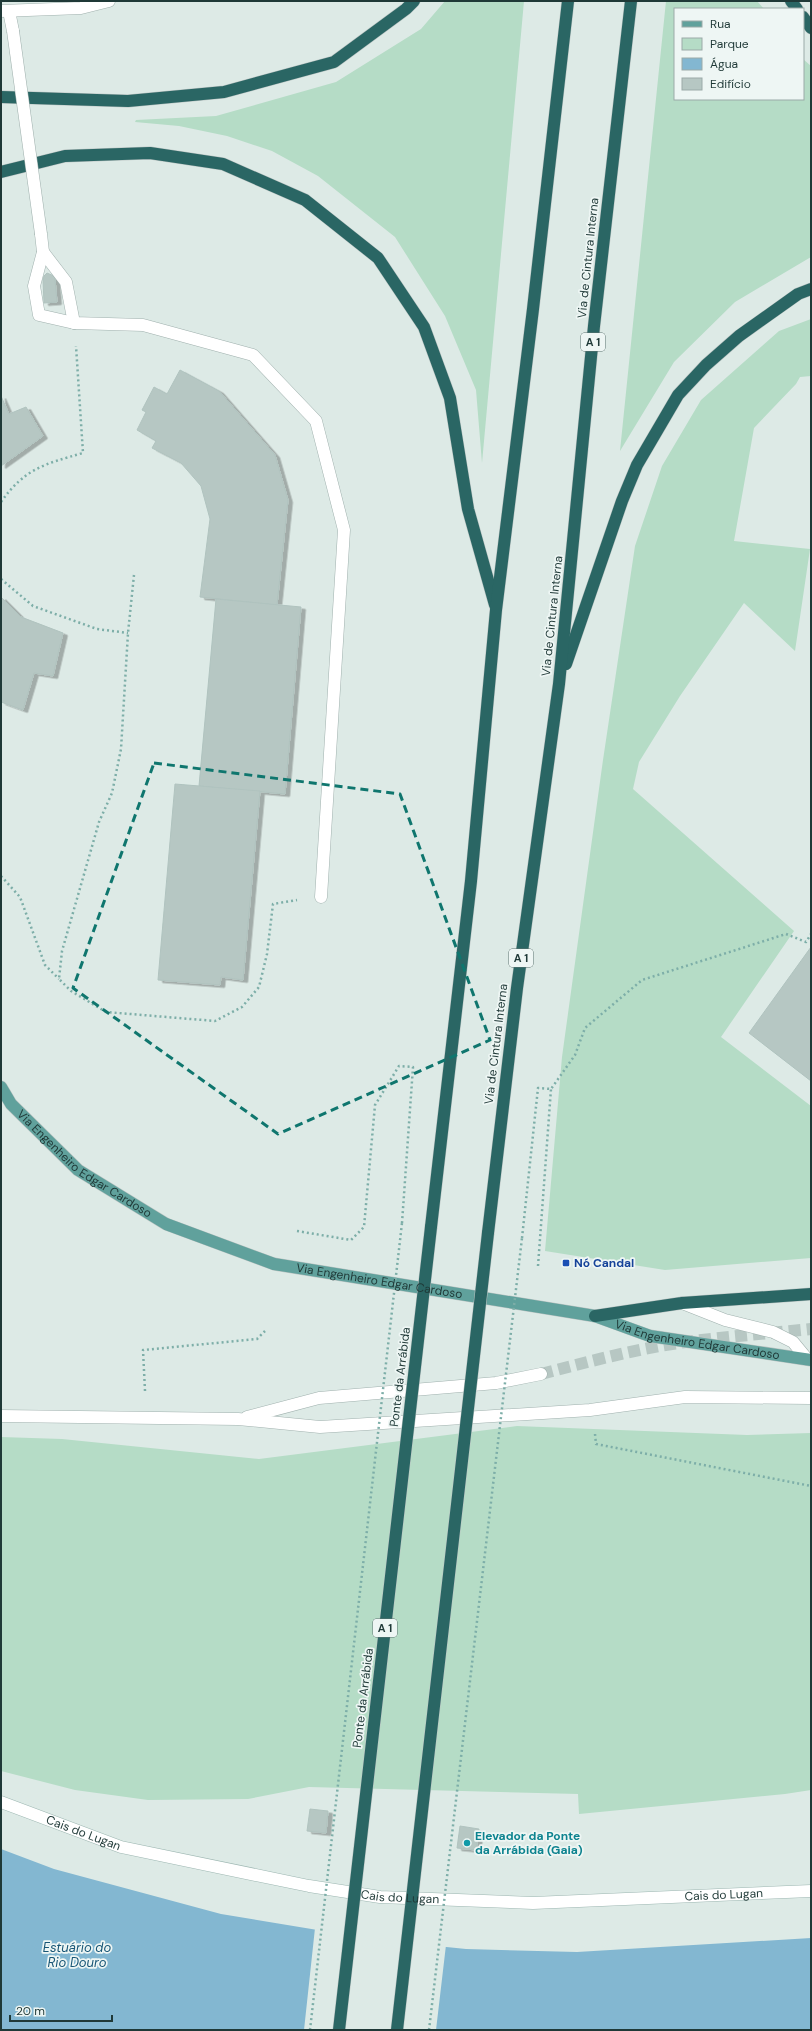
<svg xmlns="http://www.w3.org/2000/svg" width="812" height="2031" font-family="'DM Sans',sans-serif">
	<style>
		.green { fill: #b5dcc6 }
		.water { fill: #83b7d1 }
		.pier { fill: #ddeae6 }
		.building { fill: #b6c7c3; stroke: #b0c3bf; filter: url(#shadow) }
		.lines { fill: none; stroke-linecap: round; stroke-linejoin: round }
		.tertiary-tunnel { stroke: #b7c7c3; stroke-width: 12; stroke-dasharray: 12 6; stroke-linecap: butt }
		.service-casing { stroke: #a0b1ae; stroke-width: 13 }
		.tertiary-casing { stroke: #a0b1ae; stroke-width: 13 }
		.secondary-casing { stroke: #9cb6b1; stroke-width: 13 }
		.primary-casing { stroke: #bcc4c3; stroke-width: 13 }
		.motorway-casing { stroke: #bcc4c3; stroke-width: 13 }
		.path { stroke: #7daea8; stroke-width: 2.5; stroke-dasharray: 2 3; stroke-linecap: butt }
		.service { stroke: #fff; stroke-width: 12 }
		.tertiary { stroke: #fff; stroke-width: 12 }
		.secondary { stroke: #fff; stroke-width: 12 }
		.primary { stroke: #60a19c; stroke-width: 12 }
		.motorway { stroke: #2a6664; stroke-width: 12 }
		.service-bridge-casing { stroke: #a0b1ae; stroke-width: 13; stroke-linecap: butt }
		.motorway-bridge-casing { stroke: #bcc4c3; stroke-width: 13; stroke-linecap: butt }
		.path-bridge { stroke: #7daea8; stroke-width: 2.5; stroke-dasharray: 2 3; stroke-linecap: butt }
		.service-bridge { stroke: #fff; stroke-width: 12 }
		.motorway-bridge { stroke: #2a6664; stroke-width: 12 }
		.marked { fill: none; stroke: #0f766e; stroke-width: 3; stroke-dasharray: 8 5; stroke-linejoin: round }
		.transit-dot { fill: #1a4fb4; stroke: #eef6f4; stroke-width: 1.5 }
		.culture-dot { fill: #0f9aa8; stroke: #eef6f4; stroke-width: 1.5 }
		.labels { text-anchor: middle; dominant-baseline: central; stroke-width: 3.5; stroke-linejoin: round; paint-order: stroke }
		.shield { fill: #eef6f4; stroke: #5d7270; stroke-width: 1 }
		.shield-label { font-size: 11px; font-weight: bold; fill: #1f3937 }
		.street-label { font-size: 12px; fill: #1f3937; stroke: #eef6f4 }
		.transit-label { font-size: 12px; font-weight: bold; fill: #164399; stroke: #eef6f4; text-anchor: start }
		.culture-label { font-size: 12px; font-weight: bold; fill: #0d838f; stroke: #eef6f4; text-anchor: start }
		.water-label { font-size: 13px; font-style: italic; fill: #185676; stroke: #eef6f4 }
	</style>
	<defs>
		<filter id="shadow"><feDropShadow dx="4.5" dy="2.5" stdDeviation="0" flood-color="#0004"/></filter>
	</defs>
	<rect width="100%" height="100%" fill="#ddeae6"/>
	<g class="green">
		<path d="M445,1H524L482,463L476,390L445,316L395,237L318,176L272,151L227,136L179,126L135,122L136,120L216,116L336,82L421,29Z"/>
		<path d="M666,1H757L764,9H675V99H803V59L811,66V257L735,302L674,362L620,451Z"/>
		<path d="M811,319V376L800,377L796,384L754,428L734,541L810,549L795,651L744,603L680,696L639,762L633,789L794,931L721,1037L811,1106V1258L665,1270L545,1251L562,1057L603,760L635,546L662,466L701,400L779,331Z"/>
		<path d="M517,1426L747,1435L811,1433V1790L785,1794L579,1814L578,1794L309,1787L248,1799L148,1800L75,1790L1,1771V1437L62,1439L259,1459Z"/>
	</g>
	<path class="water" d="M1,1849L54,1869L221,1914L378,1940L466,1949L577,1952L811,1938V2030H1Z"/>
	<path class="pier" d="M315,1928L378,1938L446,1945L436,2030H304Z"/>
	<g class="building">
		<path d="M47,273L54,276L55,279L57,302L44,303L43,280L44,276Z"/>
		<path d="M180,370L219,391L275,455L288,500L277,605L200,597L210,519L201,486L181,463L152,448L156,441L137,430L146,412L142,410L154,387L167,394Z"/>
		<path d="M1,396L9,414L26,407L43,436L1,466Z"/>
		<path d="M1,597L21,617L63,633L53,676L34,673L23,710L1,702Z"/>
		<path d="M216,599L301,607L285,794L199,786Z"/>
		<path d="M175,784L260,791L243,980L221,977L220,985L158,980Z"/>
		<path d="M811,947V1081L749,1033Z"/>
		<path d="M310,1809L328,1811L326,1833L307,1831Z"/>
		<path d="M460,1826L479,1829L476,1850L457,1848Z"/>
	</g>
	<g class="lines">
		<path class="tertiary-tunnel" d="M541,1374C584,1363 627,1351 672,1344C718,1337 764,1334 811,1329"/>
		<g class="service-casing">
			<g id="service">
				<path d="M9,11L13,31"/>
				<path d="M41,234L43,252L34,286L39,315L74,323L143,325L253,355L316,421L344,530L321,897"/>
				<path d="M43,252L66,282L74,323"/>
				<path d="M682,1303L725,1320L773,1332L793,1342L807,1359"/>
			</g>
		</g>
		<g class="tertiary-casing">
			<g id="tertiary">
				<path d="M1,11L81,8L109,1"/>
				<path d="M1,1416L238,1419L320,1427L590,1410L685,1397L811,1398"/>
				<path d="M247,1417L319,1398L496,1383L541,1374"/>
			</g>
		</g>
		<g class="secondary-casing">
			<g id="secondary">
				<path id="s1" d="M1,1802L121,1847L309,1886L380,1897L533,1903L811,1891"/>
			</g>
		</g>
		<g class="primary-casing">
			<g id="primary">
				<path id="s2" d="M1,1087L11,1104L78,1170L166,1224L274,1264L595,1316L650,1336L811,1360"/>
			</g>
		</g>
		<g class="motorway-casing">
			<g id="motorway">
				<path d="M791,1L797,9"/>
				<path d="M803,17L811,28"/>
				<path d="M1,97L128,101L224,92L334,62L406,9L414,1"/>
				<path d="M1,172L65,156L150,153L223,164L305,200L378,258L424,327L450,398L468,509L495,605"/>
				<path d="M566,664L622,501L637,465L678,395L706,365L739,336L798,294L811,289"/>
				<path d="M431,1227L471,881L496,610L533,309L568,1"/>
				<path d="M488,1233L517,988L559,684L594,326L631,1"/>
				<path d="M595,1316L682,1303L811,1294"/>
			</g>
		</g>
		<g class="path">
			<path d="M1,502C25,468 45,464 83,453L76,346"/>
			<path d="M134,575L128,633L121,749L112,793L99,822L62,951L59,979L71,991L106,1012L215,1021L242,1007L259,987L267,954L273,904L297,900"/>
			<path d="M1,579L33,606L97,629L128,633"/>
			<path d="M1,876L20,897L45,965L59,979"/>
			<path d="M297,1231L351,1240L364,1227L375,1105L399,1066L413,1067L402,1223"/>
			<path d="M522,1238L538,1088L551,1089L575,1055L585,1028L642,980L786,934L806,942L811,934"/>
			<path d="M538,1266L551,1089"/>
			<path d="M145,1391L143,1350L257,1339L265,1331"/>
			<path d="M595,1434L596,1444L811,1486"/>
		</g>
		<use href="#service" class="service"/>
		<use href="#tertiary" class="tertiary"/>
		<use href="#secondary" class="secondary"/>
		<use href="#primary" class="primary"/>
		<use href="#motorway" class="motorway"/>
		<g class="service-bridge-casing">
			<path id="service-bridge" d="M13,31L41,234"/>
		</g>
		<g class="motorway-bridge-casing">
			<g id="motorway-bridge">
				<path d="M339,2030L431,1227"/>
				<path d="M397,2030L488,1233"/>
			</g>
		</g>
		<g class="path-bridge">
			<path d="M310,2030L402,1223"/>
			<path d="M429,2030L522,1238"/>
		</g>
		<use href="#service-bridge" class="service-bridge"/>
		<use href="#motorway-bridge" class="motorway-bridge"/>
	</g>
	<path class="marked" d="M154,763L400,794L490,1040L278,1134L73,988Z"/>
	<rect class="transit-dot" x="562" y="1259" width="8" height="8" rx="2"/>
	<circle class="culture-dot" cx="467" cy="1843" r="4"/>
	<g class="labels">
		<g class="shield">
			<rect x="581" y="333" width="24" height="18" rx="3"/>
			<rect x="509" y="949" width="24" height="18" rx="3"/>
			<rect x="373" y="1619" width="24" height="18" rx="3"/>
		</g>
		<g class="shield-label">
			<text x="593" y="342">A 1</text>
			<text x="521" y="958">A 1</text>
			<text x="385" y="1628">A 1</text>
		</g>
		<g class="street-label">
			<text transform="translate(588 258) rotate(-84)">Via de Cintura Interna</text>
			<text transform="translate(552 616) rotate(-84)">Via de Cintura Interna</text>
			<text transform="translate(496 1044) rotate(-83)">Via de Cintura Interna</text>
			<text stroke="none"><textPath href="#s2" startOffset="115">Via Engenheiro Edgar Cardoso</textPath></text>
			<text stroke="none"><textPath href="#s2" startOffset="439">Via Engenheiro Edgar Cardoso</textPath></text>
			<text stroke="none"><textPath href="#s2" startOffset="763">Via Engenheiro Edgar Cardoso</textPath></text>
			<text transform="translate(400 1377) rotate(-83)">Ponte da Arrábida</text>
			<text transform="translate(363 1698) rotate(-83)">Ponte da Arrábida</text>
			<text stroke="none"><textPath href="#s1" startOffset="88">Cais do Lugan</textPath></text>
			<text stroke="none"><textPath href="#s1" startOffset="736">Cais do Lugan</textPath></text>
			<text stroke="none"><textPath href="#s1" startOffset="412">Cais do Lugan</textPath></text>
		</g>
		<g class="transit-label">
			<text x="574" y="1263">Nó Candal</text>
		</g>
		<g class="culture-label">
			<text x="475" y="1836">Elevador da Ponte<tspan x="475" dy="14">da Arrábida (Gaia)</tspan></text>
		</g>
		<g class="water-label">
			<text x="77" y="1947">Estuário do<tspan x="77" dy="15">Rio Douro</tspan></text>
		</g>
	</g>
	<rect width="812" height="2031" fill="none" stroke="#1f3937" stroke-width="4"/>
	<rect x="674" y="8" width="130" height="92" fill="#eef6f4" stroke="#9baaa8"/>
	<rect x="682" y="21" width="20" height="6" fill="#60a19c" stroke="#9baaa8"/>
	<text x="710" y="28" font-size="12" fill="#1f3937">Rua</text>
	<rect x="682" y="38" width="20" height="12" fill="#b5dcc6" stroke="#9baaa8"/>
	<text x="710" y="48" font-size="12" fill="#1f3937">Parque</text>
	<rect x="682" y="58" width="20" height="12" fill="#83b7d1" stroke="#9baaa8"/>
	<text x="710" y="68" font-size="12" fill="#1f3937">Água</text>
	<rect x="682" y="78" width="20" height="12" fill="#b6c7c3" stroke="#9baaa8"/>
	<text x="710" y="88" font-size="12" fill="#1f3937">Edifício</text>
	<path d="M10 2015v6h102v-6" fill="none" stroke="#1f3937" stroke-width="2"/>
	<text x="16" y="2015" font-size="12" fill="#1f3937" stroke="#eef6f4" stroke-width="3" paint-order="stroke">20 m</text>
</svg>
